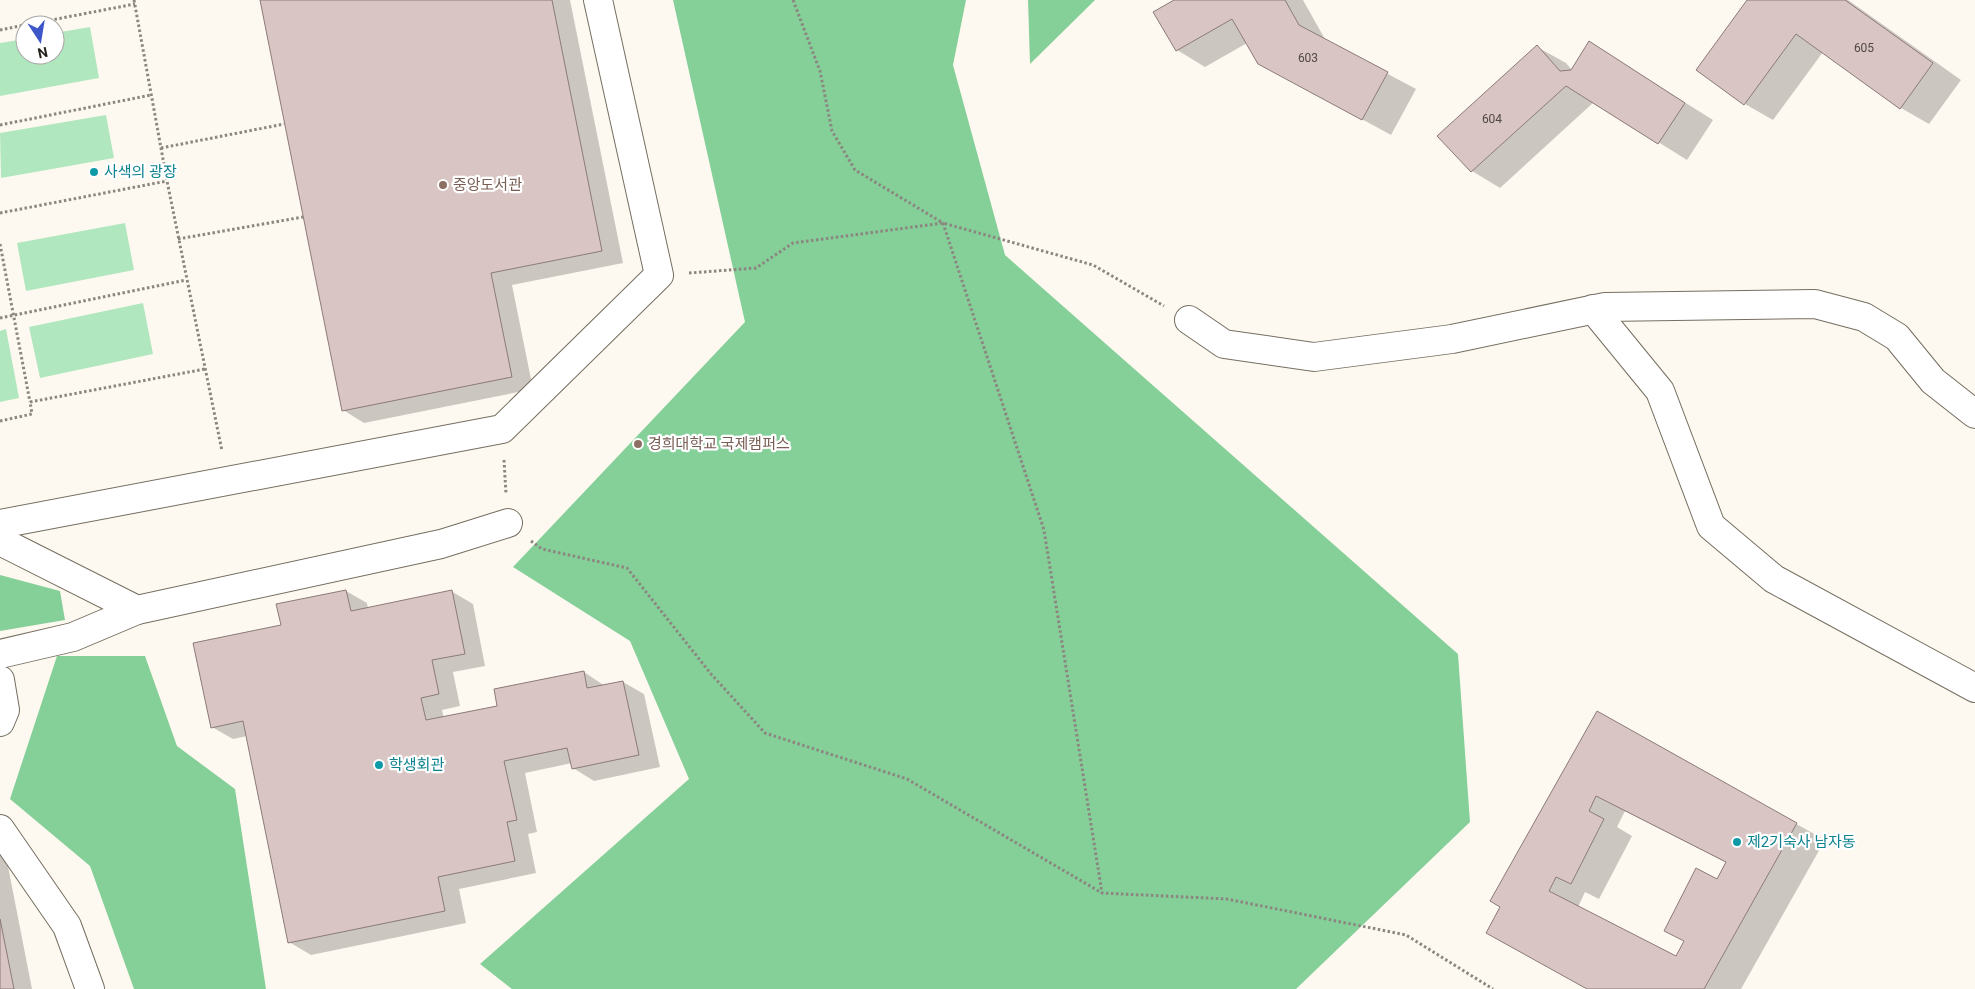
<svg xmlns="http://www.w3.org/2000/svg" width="1975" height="989" font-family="Roboto,'Noto Sans KR',sans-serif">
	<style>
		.green { fill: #b1e7be }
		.forest { fill: #85cf99 }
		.shadow { fill: #0003; fill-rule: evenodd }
		.building { fill: #d8c5c4; stroke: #8b7a79; fill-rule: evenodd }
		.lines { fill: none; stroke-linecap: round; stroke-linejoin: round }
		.minor-casing { stroke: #756e61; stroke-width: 30 }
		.path { stroke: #8b8780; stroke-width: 3; stroke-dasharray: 2.5 2.5; stroke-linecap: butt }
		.minor { stroke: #fff; stroke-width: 28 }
		.culture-dot { fill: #0f9aa8; stroke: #fff; stroke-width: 2 }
		.education-dot { fill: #8d6e63; stroke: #fff; stroke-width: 2 }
		.labels { text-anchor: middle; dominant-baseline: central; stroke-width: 4.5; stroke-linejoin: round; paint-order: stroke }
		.number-label { font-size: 12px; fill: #504844 }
		.culture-label { font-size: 15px; fill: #0d838f; stroke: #fff; text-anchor: start }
		.education-label { font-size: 15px; fill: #785e54; stroke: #fff; text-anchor: start }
	</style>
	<rect width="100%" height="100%" fill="#fef9f0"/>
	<g class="green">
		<path d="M90,27L99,78L0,96V43L25,39V55H55V33Z"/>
		<path d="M106,115L114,158L1,178L0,133Z"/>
		<path d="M125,223L134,270L26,291L17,243Z"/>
		<path d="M143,303L153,354L40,378L29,327Z"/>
		<path d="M6,329L19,398L0,402V331Z"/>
	</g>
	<g class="forest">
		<path d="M673,0H966L953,65L1005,255L1458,654L1470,822L1296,989H512L480,964L689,779L630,641L513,567L745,322Z"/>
		<path d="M1028,0H1095L1030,64Z"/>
		<path d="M0,575L60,591L65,620L0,631Z"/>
		<path d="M57,656H145L177,746L235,789L266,989H134L90,866L10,799Z"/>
	</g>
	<g class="shadow">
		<path d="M261,0H570L623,263L512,285L533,389L364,423L343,410Z"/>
		<path d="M1176,0H1303L1326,41L1416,89L1391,135L1259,63L1247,43L1205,67L1177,50Z"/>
		<path d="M1748,0H1848L1961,80L1929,124L1901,108L1823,52L1773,120L1745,104Z"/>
		<path d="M1590,43L1713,120L1687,160L1594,102L1500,188L1472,171L1537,47L1566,63L1572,70Z"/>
		<path d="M346,591L367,603L368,609L451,591L473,604L485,666L453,672L460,706L442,710L444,718L499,707L584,672L605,686L623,682L644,694L660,767L594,781L573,768L572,763L525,773L537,832L528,834L536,873L459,889L466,923L311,955L289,942L247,736L233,739L212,727L282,626Z"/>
		<path d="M1597,713L1825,840L1741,989H1588L1502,907ZM1625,811L1727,863L1676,957L1578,907L1585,892L1599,899L1632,836L1617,827Z"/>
		<path d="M0,844L4,846L32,989H0Z"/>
	</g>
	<g class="building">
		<path d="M260,0H552L602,251L491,273L512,377L342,411Z"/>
		<path d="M1174,0H1285L1299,25L1388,72L1362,120L1258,64L1232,19L1176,51L1153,12Z"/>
		<path d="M1747,0H1845L1933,63L1900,109L1796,34L1744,105L1696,70Z"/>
		<path d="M1589,41L1685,103L1658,144L1566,86L1471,172L1437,136L1537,45L1560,71L1571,70Z"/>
		<path d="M346,590L351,611L452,590L465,654L432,660L439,694L421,698L426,720L497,706L494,689L584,671L587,688L623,681L639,755L572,769L567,748L504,761L517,820L507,822L515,861L438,877L445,911L288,943L243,721L211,728L193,643L281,625L276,604Z"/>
		<path d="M1597,711L1797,823L1704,989H1587L1486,933L1500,907L1490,901ZM1596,796L1726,862L1717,879L1696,868L1664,931L1684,941L1676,956L1549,891L1556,877L1571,884L1604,819L1589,811Z"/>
		<path d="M0,919L14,989H0Z"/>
	</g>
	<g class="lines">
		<g class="minor-casing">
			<g id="minor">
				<path d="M1593,309L1660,391L1711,526L1774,579L1975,688"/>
				<path d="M1189,320L1224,344L1314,357L1452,339L1605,307L1815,304L1864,317L1897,337L1933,381L1975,414"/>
				<path d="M0,524L502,429L659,275L598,0"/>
				<path d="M0,541L137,610"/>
				<path d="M0,654L73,637L137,610L441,544L508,523"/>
				<path d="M0,680L5,710L0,722"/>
				<path d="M0,829L67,926L90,989"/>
			</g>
		</g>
		<g class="path">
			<path d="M134,0L167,181L222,451"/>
			<path d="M793,0L820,71L832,131L855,170L943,223L1044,530L1102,893"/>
			<path d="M25,25L135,4"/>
			<path d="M0,30L25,25"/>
			<path d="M0,125L151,95"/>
			<path d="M161,148L284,124"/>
			<path d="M0,213L167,181"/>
			<path d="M178,239L303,217"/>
			<path d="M0,244L30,402"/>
			<path d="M689,273L756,268L793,243L943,223L1093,265L1164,306"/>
			<path d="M0,318L186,280"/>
			<path d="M0,421L32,414L30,402L205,369"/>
			<path d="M504,460L506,494"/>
			<path d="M531,541L542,549L627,568L711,674L765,733L907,779L1102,893L1227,899L1406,935L1493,989"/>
		</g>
		<use href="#minor" class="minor"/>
	</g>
	<g class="culture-dot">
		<circle cx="94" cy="172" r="5"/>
		<circle cx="379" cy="765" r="5"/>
		<circle cx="1737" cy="842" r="5"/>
	</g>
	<g class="education-dot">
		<circle cx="443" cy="185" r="5"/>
		<circle cx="638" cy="444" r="5"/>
	</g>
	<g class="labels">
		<g class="number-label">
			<text x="1864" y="48">605</text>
			<text x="1308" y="58">603</text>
			<text x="1492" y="119">604</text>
		</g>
		<g class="culture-label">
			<text x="104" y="172">사색의 광장</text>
			<text x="389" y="765">학생회관</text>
			<text x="1747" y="842">제2기숙사 남자동</text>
		</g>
		<g class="education-label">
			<text x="453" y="185">중앙도서관</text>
			<text x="648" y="444">경희대학교 국제캠퍼스</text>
		</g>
	</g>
	<g transform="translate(40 40) rotate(168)"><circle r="24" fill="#ffffff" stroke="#a7a5a3"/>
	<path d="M0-4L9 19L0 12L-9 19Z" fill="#3d57ca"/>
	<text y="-8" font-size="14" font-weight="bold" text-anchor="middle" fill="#221f19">N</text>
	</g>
</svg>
